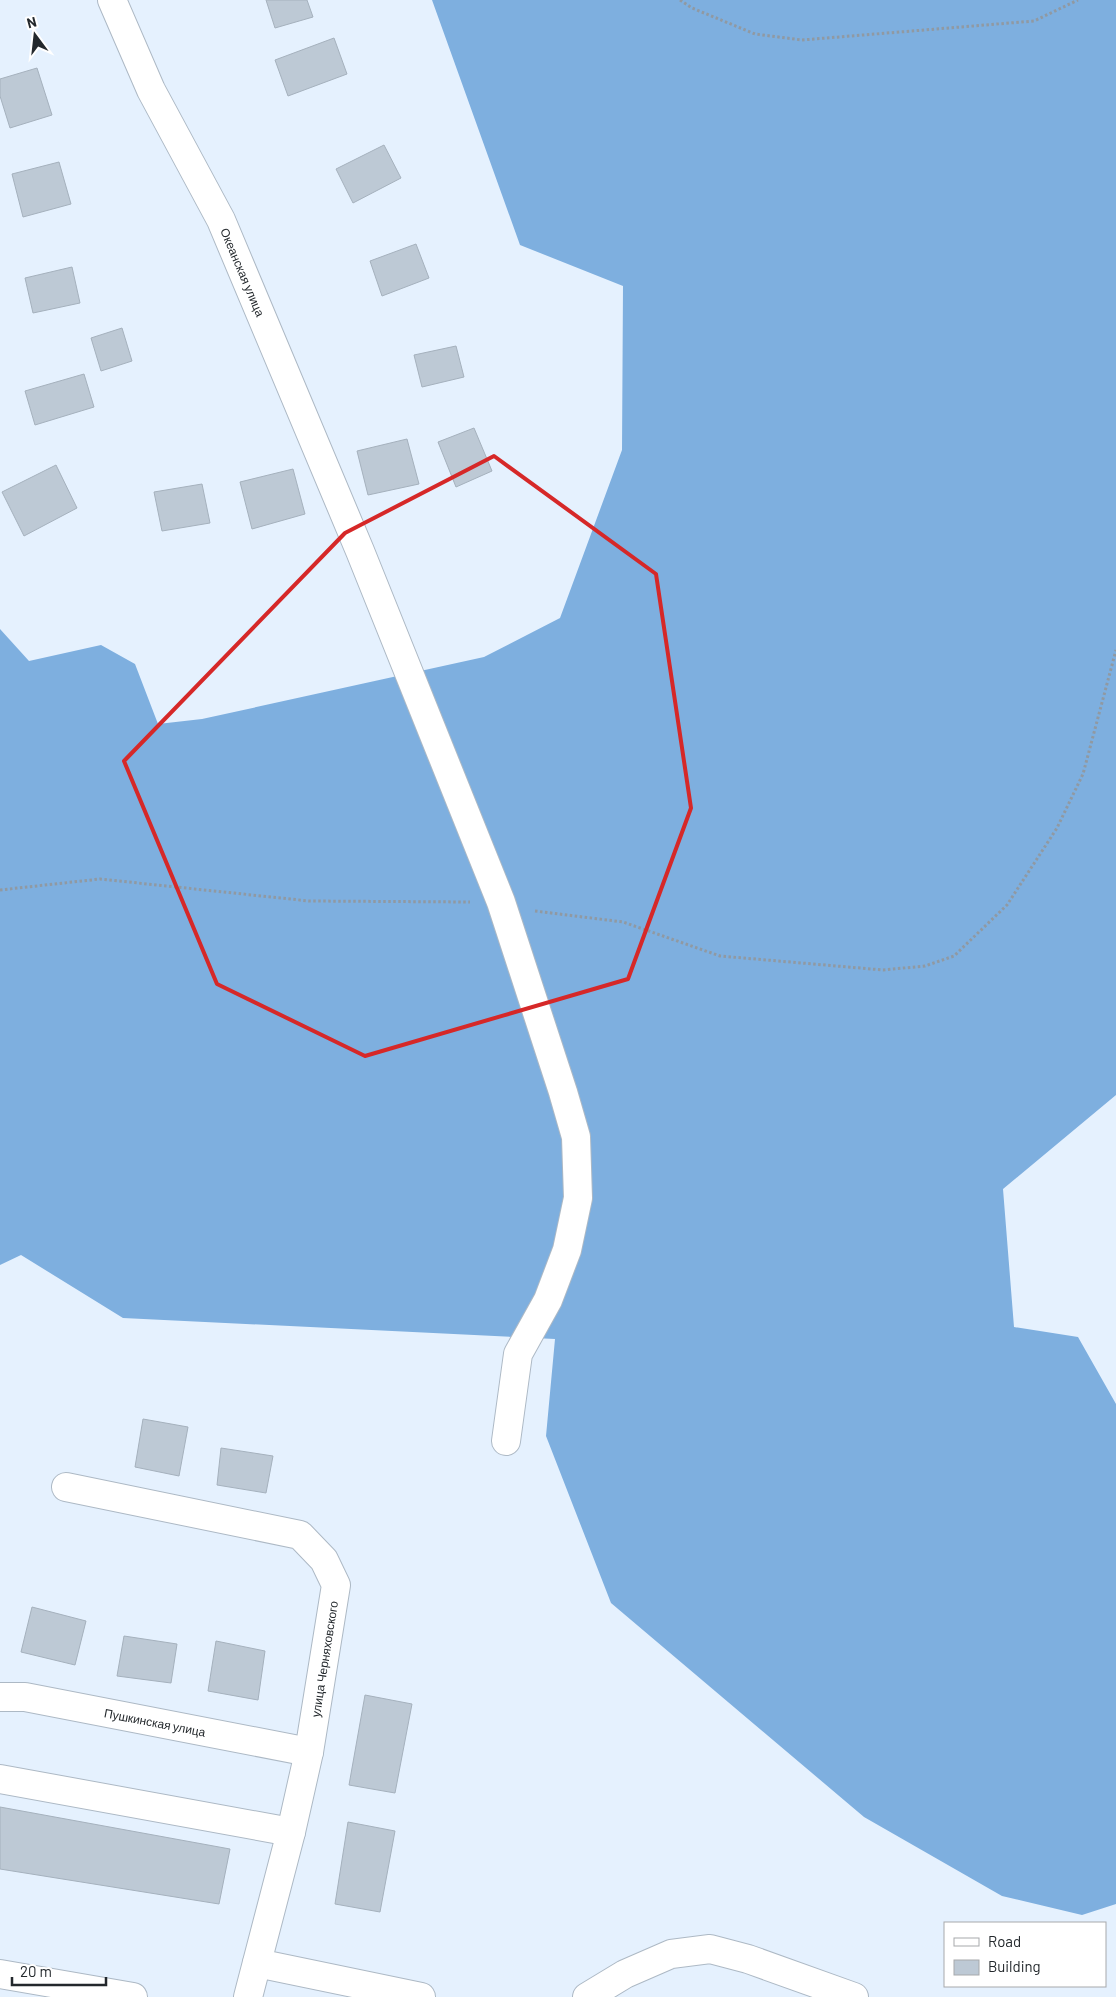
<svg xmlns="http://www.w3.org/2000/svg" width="1116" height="1997" font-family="Barlow,sans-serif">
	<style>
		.forest { fill: #7eafdf }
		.building { fill: #bdc9d5; stroke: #a5b1bd }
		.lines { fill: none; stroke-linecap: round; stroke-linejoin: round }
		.street-casing { stroke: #adb9c5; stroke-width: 30 }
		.path { stroke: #9099a2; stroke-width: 3; stroke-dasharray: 2.5 2.5; stroke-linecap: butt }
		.street { stroke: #fff; stroke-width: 28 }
		.marked { fill: none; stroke: #d62828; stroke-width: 4; stroke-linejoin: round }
		.labels { text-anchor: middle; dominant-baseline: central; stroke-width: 4; stroke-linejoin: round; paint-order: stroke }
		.street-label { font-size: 12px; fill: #23282c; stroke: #fff }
	</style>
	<rect width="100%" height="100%" fill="#e5f1fe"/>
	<path class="forest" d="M432,0H1116V1095L1003,1189L1014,1327L1078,1337L1116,1404V1904L1082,1915L1002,1896L864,1817L611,1603L546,1436L555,1339L123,1318L21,1255L0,1265V629L29,661L101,645L135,664L158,724L202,719L484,657L560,618L622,450L623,286L520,245Z"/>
	<g class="building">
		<path d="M266,0H307L313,17L275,28Z"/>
		<path d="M334,38L347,74L288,96L275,60Z"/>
		<path d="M37,68L52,115L10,128L0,96V79Z"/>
		<path d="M384,145L401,178L353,203L336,169Z"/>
		<path d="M59,162L71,204L23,217L12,174Z"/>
		<path d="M416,244L429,278L382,296L370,261Z"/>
		<path d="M72,267L80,303L33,313L25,278Z"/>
		<path d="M122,328L132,361L101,371L91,338Z"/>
		<path d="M456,346L464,377L422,387L414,355Z"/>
		<path d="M84,374L94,407L35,425L25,391Z"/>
		<path d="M474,428L492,471L456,487L438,442Z"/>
		<path d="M407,439L419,484L368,495L357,451Z"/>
		<path d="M56,465L77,508L24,536L2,492Z"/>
		<path d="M293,469L305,514L252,529L240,482Z"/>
		<path d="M202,484L210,523L162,531L154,492Z"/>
		<path d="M143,1419L188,1427L179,1476L135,1467Z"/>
		<path d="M221,1448L273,1456L266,1493L217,1485Z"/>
		<path d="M32,1607L86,1621L75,1665L21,1652Z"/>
		<path d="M124,1636L177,1644L171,1683L117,1676Z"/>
		<path d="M216,1641L265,1651L258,1700L208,1691Z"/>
		<path d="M365,1695L412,1704L395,1793L349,1785Z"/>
		<path d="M0,1807L230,1849L219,1904L0,1869Z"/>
		<path d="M348,1822L395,1831L380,1912L335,1904Z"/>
	</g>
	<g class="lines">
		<g class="street-casing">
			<g id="street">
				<path d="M112,0L151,90L221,220L360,551L501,902L563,1092L576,1137L578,1198L567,1250L548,1300L518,1354L506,1441"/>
				<path d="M66,1487L300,1535L324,1560L336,1585L309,1752L291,1832L248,1997"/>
				<path d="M0,1697H25L309,1752"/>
				<path d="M0,1779L291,1832"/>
				<path d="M257,1963L421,1997"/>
				<path d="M0,1974L133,1997"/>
				<path d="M587,1997L625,1974L671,1954L710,1949L748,1959L854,1997"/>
			</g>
		</g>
		<g class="path">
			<path d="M680,0L692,8L755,34L802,40L1034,21L1078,0"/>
			<path d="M0,890L100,879L309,901L470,902"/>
			<path d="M535,911L623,922L720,956L883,970L925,966L954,956L1007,905L1057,828L1083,774L1116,650"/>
		</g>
		<use href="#street" class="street"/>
	</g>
	<path class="marked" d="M494,456L656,574L691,808L628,979L365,1056L217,984L124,761L345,533Z"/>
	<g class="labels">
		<g class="street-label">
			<text transform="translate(243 272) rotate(67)">Океанская улица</text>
			<text transform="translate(324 1659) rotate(-81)">улица Черняховского</text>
			<text transform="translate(155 1722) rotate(11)">Пушкинская улица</text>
		</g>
	</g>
	<rect x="944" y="1922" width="162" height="65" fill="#ffffff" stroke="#a7a9ab"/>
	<rect x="954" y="1938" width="25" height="8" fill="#ffffff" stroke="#a7a9ab"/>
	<text x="988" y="1947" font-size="15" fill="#23282c">Road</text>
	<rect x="954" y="1960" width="25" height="15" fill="#bdc9d5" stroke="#a7a9ab"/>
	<text x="988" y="1972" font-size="15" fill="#23282c">Building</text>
	<g transform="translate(35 35) rotate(345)" stroke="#ffffff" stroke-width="4" paint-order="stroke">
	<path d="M0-4L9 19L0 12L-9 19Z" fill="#23282c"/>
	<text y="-8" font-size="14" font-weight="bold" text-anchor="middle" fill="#23282c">N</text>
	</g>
	<path d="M12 1977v8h94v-8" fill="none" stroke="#23282c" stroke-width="2.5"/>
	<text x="20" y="1977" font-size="15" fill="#23282c" stroke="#ffffff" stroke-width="4" paint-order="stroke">20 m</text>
</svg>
